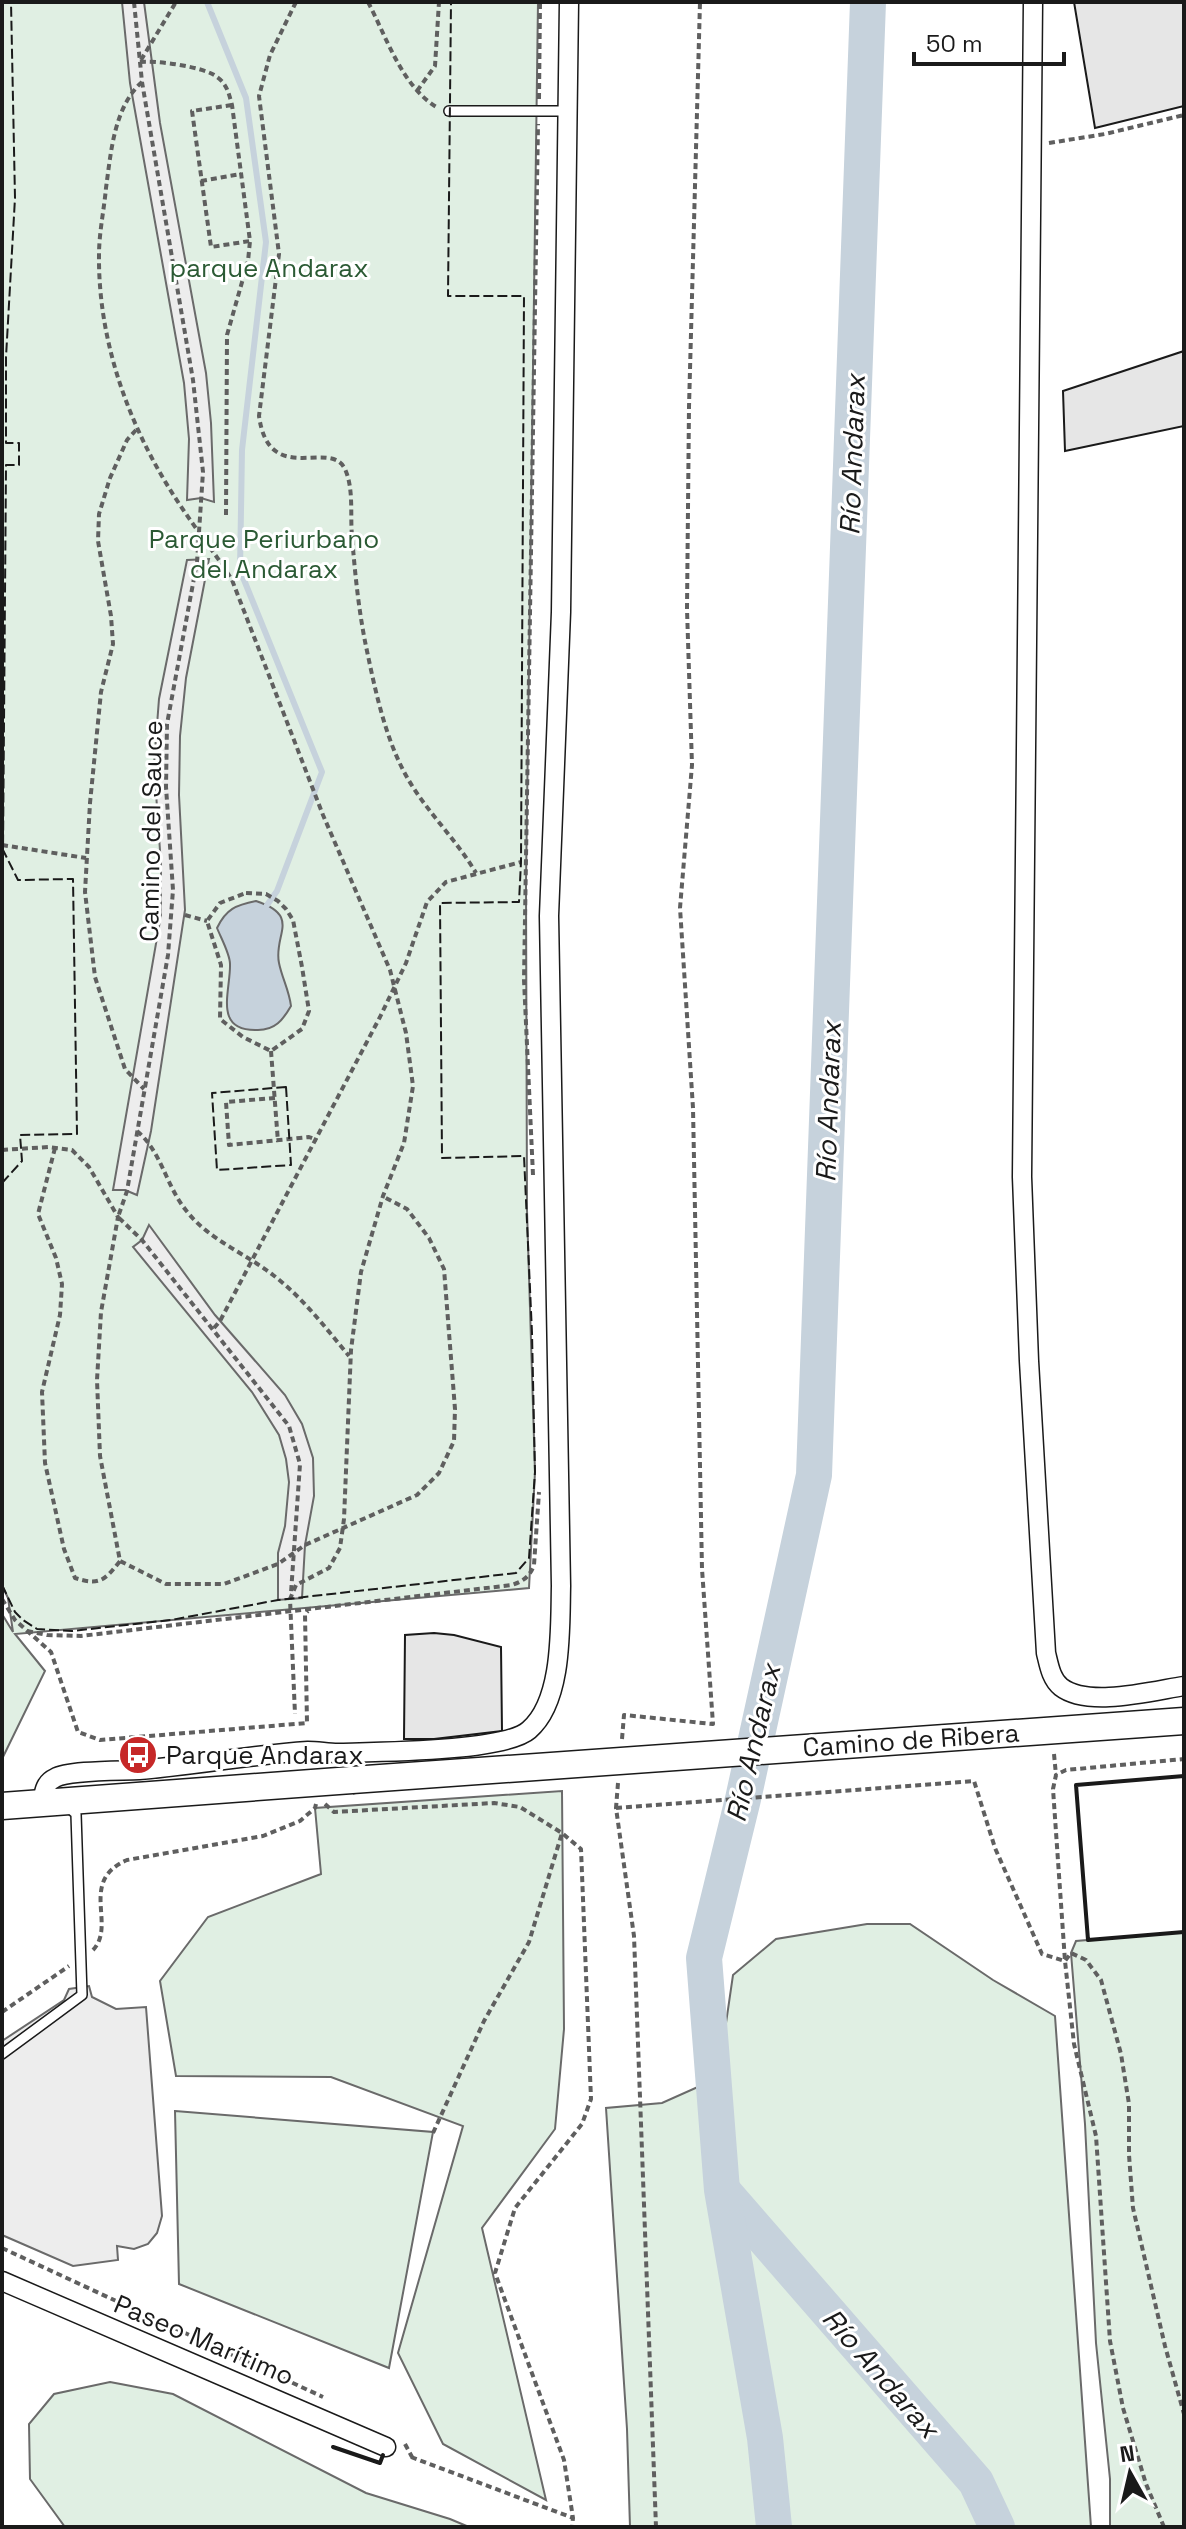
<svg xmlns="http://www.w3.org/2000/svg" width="1186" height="2529" font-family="'Space Grotesk',sans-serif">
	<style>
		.green { fill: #e0efe3; stroke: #6a6a6a; stroke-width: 2 }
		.parking { fill: #ededed; stroke: #6a6a6a; stroke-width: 2 }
		.water { fill: #c6d2dc; stroke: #6a6a6a; stroke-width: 2 }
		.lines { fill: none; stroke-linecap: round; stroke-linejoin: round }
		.stream { stroke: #c6d2dc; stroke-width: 6 }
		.river { stroke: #c6d2dc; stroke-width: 36 }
		.building { fill: #e6e6e6; stroke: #1a1a1a; stroke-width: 2 }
		.lane-casing { stroke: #1a1a1a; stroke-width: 12 }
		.street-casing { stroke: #1a1a1a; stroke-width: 21 }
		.secondary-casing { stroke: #1a1a1a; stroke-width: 29 }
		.path { stroke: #5f5f5f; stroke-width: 4; stroke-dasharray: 6 4; stroke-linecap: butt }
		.lane { stroke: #fff; stroke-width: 9 }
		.street { stroke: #fff; stroke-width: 18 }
		.secondary { stroke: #fff; stroke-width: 26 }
		.secondary-bridge-casing { stroke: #1a1a1a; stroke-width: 29; stroke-linecap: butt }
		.secondary-bridge { stroke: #fff; stroke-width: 26 }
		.fence { stroke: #1a1a1a; stroke-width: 2; stroke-dasharray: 10 4; stroke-linecap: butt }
		.wall { stroke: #1a1a1a; stroke-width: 4 }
		.labels { text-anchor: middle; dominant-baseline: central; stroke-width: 6; stroke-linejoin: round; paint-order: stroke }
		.park-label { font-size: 26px; fill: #2b5a34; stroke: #fff }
		.street-label { font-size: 26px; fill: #1a1a1a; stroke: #fff }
		.poi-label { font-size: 26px; fill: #1a1a1a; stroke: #fff; text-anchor: start }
		.water-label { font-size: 28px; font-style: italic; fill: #1a1a1a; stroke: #fff }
	</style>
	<rect width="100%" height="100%" fill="#fff"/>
	<g class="green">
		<path d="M2,2H538L526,883L527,1210L535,1472L529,1588L15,1634L45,1671L2,1759V1614L13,1632L8,1598L2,1585Z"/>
		<path d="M562,1791L564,2029L555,2129L482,2228L546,2500L443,2444L398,2353L463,2126L331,2077L176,2076L160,1981L208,1917L321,1874L315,1808Z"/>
		<path d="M867,1924H910L993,1980L1055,2016L1091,2527H630L627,2429L606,2108L662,2103L718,2078L733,1975L776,1939Z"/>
		<path d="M1184,1932V2527H1110V2479L1096,2343L1085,2124L1071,1953L1076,1941Z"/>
		<path d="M175,2111L433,2132L389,2368L179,2284Z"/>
		<path d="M110,2382L173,2394L366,2493L450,2519L469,2527H65L30,2479L29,2424L54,2394Z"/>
	</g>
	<g class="parking">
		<path d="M122,2H144L160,123L206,373L211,423L214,502L201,498L187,500L189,439L184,383L130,83Z"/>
		<path d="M209,559L186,678L180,736L179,795L185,910L151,1131L137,1195L125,1190H113L161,915V865L154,764L159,699L187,560Z"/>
		<path d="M149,1225L215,1315L285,1395L302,1424L313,1458L314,1496L305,1545L302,1598L278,1600V1553L285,1526L289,1482L286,1459L279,1435L252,1392L133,1247L142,1240Z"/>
		<path d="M89,1986L92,1997L116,2009L146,2007L162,2216L157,2233L148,2244L134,2249L117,2246L118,2260L73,2266L2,2235V2041L64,2000L69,1989Z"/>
	</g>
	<path class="water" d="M256,901C302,916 273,935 279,963C282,978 289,990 291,1006C283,1020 275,1030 258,1030C212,1032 231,990 230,964C230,954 221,938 217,928C226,909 236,905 256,901Z"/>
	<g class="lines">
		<path class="stream" d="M207,2L246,98L266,242L242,450L240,570L322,772L277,891L267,905"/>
		<g class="river">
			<path d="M723,2191L976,2482L997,2527"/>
			<path d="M774,2527L765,2438L722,2190L704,1958L743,1799L814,1475L868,2"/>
		</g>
	</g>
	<g class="building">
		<path d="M1074,2H1184V106L1095,128Z"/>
		<path d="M1184,351V426L1065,451L1063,391Z"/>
		<path d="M434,1633L454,1635L501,1647L502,1731L434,1739H404L405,1635Z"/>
	</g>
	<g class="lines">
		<g class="lane-casing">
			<g id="lane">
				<path d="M449,111H567"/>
				<path d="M2,2054L82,1995L76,1814L67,1806"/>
			</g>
		</g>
		<g class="street-casing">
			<g id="street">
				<path d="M1033,2L1022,1177L1029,1361L1046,1653C1049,1665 1051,1679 1061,1687C1088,1708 1152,1691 1184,1686"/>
				<path d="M42,1803C44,1793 44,1783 55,1778C69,1770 120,1771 139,1770C195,1765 251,1755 308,1751C318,1751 328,1753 338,1753C375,1752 504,1752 529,1730C563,1701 560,1628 561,1586L549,916L561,612L569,2"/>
				<path d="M2,2281L386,2447"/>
			</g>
		</g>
		<g class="secondary-casing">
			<path id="secondary" d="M2,1806L352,1780"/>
		</g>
		<g class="path">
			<path d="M134,2L142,82L193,380L203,472L197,562L167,724L166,787L173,890L168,955L127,1191L118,1217L142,1240L289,1426L300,1464L291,1593"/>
			<path d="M296,2L270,55L259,96L279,254L259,416C269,488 330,438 345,469C354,489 350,515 352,536C355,574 359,614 367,651C376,694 386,741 408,779C427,812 456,839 476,873"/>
			<path d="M368,2C387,38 402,87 438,108"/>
			<path d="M141,60L176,2"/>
			<path d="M140,62C155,60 206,67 217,77C227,84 229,94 232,105L250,241L211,247L192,111L232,105"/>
			<path d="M142,82C114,107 111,152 106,188C104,210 99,233 99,255C98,344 131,432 180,505C197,531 216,554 232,580L323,815L390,970L406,1033L413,1086L404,1143L383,1196L361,1272L351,1350L344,1519L340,1548L329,1568L296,1585L290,1599L295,1714"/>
			<path d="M417,91L435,66L439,2"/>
			<path d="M539,99L540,2"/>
			<path d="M1049,143L1105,134L1184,115"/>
			<path d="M201,181L241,174"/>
			<path d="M136,430L127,440L110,478L99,514L98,541L111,616L113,644L101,692L90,803L85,892L95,977L125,1069L144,1089"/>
			<path d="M226,515L227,335L248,261L250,241"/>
			<path d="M2,845L86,858"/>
			<path d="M246,893L266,894L278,901L286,909L293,920L302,967L309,1011L302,1029L271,1051L243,1037L220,1019L221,965L207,921L220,903Z"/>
			<path d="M185,915L207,921"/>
			<path d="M271,1051L278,1142"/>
			<path d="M275,1098L226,1102L229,1145L309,1137L317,1140"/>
			<path d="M137,1131C161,1151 166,1185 185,1209C207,1239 245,1253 273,1275C303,1298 325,1327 349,1356"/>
			<path d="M55,1148L38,1214L56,1258L62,1284L60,1315L42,1392L45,1463L64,1549L75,1578C100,1586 105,1580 120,1561"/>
			<path d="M2,1150L48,1147L72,1150L89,1167L118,1217L101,1312L97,1380L100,1456L120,1561L166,1584H224L278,1564L305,1545L417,1495L439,1473L454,1441L455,1409L444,1269L429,1238L407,1209L384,1197"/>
			<path d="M533,1175L524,980L538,124"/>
			<path d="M214,1328L220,1321L380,1017L406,963L427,902L446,882L521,862"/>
			<path d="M2,1599L15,1620L51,1652L78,1732L100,1740L307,1723L305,1614L308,1611"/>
			<path d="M27,1631L47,1635L81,1636L512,1585C524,1581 530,1576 534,1565L539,1492"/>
			<path d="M622,1739L624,1715L713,1724L702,1569L693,1108L680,908L692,765L687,609L689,407L700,2"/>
			<path d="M1054,1754L1056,1775"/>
			<path d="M618,1783L616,1808L634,1936L656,2527"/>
			<path d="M325,1804L334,1812L494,1803L520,1807L562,1833L581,1849L591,2099L582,2124L515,2208L495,2273L564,2460L573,2518L572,2527"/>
			<path d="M616,1808L974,1781L995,1848L1042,1954L1065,1961L1071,1953L1086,1960L1101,1980L1121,2054L1129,2104V2155L1133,2208L1165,2346L1184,2414"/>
			<path d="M93,1950C117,1925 78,1881 127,1860L263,1836L300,1821L315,1808L316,1804"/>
			<path d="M2,2012L69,1966"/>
			<path d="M433,2133L484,2021L529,1942L562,1833"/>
			<path d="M2,2248L323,2397"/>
			<path d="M405,2444L412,2457"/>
			<path d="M411,2457L573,2518"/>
			<path d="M1164,2527L1146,2484L1123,2408L1110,2341L1096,2136L1074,2044L1065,1961L1053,1789L1056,1775L1066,1770L1184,1759"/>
		</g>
		<use href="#lane" class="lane"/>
		<use href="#street" class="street"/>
		<use href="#secondary" class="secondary"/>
		<g class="secondary-bridge-casing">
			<path id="secondary-bridge" d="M352,1780L1184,1721"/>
		</g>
		<use href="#secondary-bridge" class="secondary-bridge"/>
		<g class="fence">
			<path d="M286,1087L291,1165L217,1170L212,1093Z"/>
			<path d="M2,1183L22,1161L20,1135L77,1134L73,879L18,880L3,850L6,465H19V443H6V357L15,198L11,2"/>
			<path d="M2,1585L15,1612L23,1620L37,1629L72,1631L171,1620L278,1600L516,1573L529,1558L535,1472L532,1333L524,1156L442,1158L440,903L519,902L521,862L524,296H448L451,2"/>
		</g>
		<g class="wall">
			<path d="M1184,1776L1076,1785L1088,1940L1184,1932"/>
			<path d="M333,2447L380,2463L383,2455"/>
		</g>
	</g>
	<defs>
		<g id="bus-disc" transform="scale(2)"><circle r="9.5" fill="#c62828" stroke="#fff"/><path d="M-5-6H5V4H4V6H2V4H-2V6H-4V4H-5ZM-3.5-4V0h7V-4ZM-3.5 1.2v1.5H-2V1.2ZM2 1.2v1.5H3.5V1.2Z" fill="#fff"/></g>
	</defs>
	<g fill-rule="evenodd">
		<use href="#bus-disc" x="138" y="1755"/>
	</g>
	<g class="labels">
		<g class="park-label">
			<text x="269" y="268">parque Andarax</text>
			<text x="264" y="539">Parque Periurbano<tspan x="264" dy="30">del Andarax</tspan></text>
		</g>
		<g class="street-label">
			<text transform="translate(151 831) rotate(-89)">Camino del Sauce</text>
			<text transform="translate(911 1740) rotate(-4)">Camino de Ribera</text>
			<text transform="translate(204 2340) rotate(23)">Paseo Marítimo</text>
		</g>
		<g class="poi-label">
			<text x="166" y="1755">Parque Andarax</text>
		</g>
		<g class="water-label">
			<text transform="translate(852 455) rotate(-88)">Río Andarax</text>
			<text transform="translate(828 1102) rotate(-88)">Río Andarax</text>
			<text transform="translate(753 1743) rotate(-77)">Río Andarax</text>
			<text transform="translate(881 2373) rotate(49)">Río Andarax</text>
		</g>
	</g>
	<rect width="1186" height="2529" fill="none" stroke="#1a1a1a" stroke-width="8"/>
	<g transform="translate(1130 2473) rotate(352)" stroke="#ffffff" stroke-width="6" paint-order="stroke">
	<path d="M0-6L14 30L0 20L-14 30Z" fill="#1a1a1a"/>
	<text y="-12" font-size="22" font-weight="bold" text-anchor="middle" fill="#1a1a1a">N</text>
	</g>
	<path d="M914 52v12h150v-12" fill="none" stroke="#1a1a1a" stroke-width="4"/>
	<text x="926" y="52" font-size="24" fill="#1a1a1a" stroke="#ffffff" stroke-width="6" paint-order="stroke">50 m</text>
</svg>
